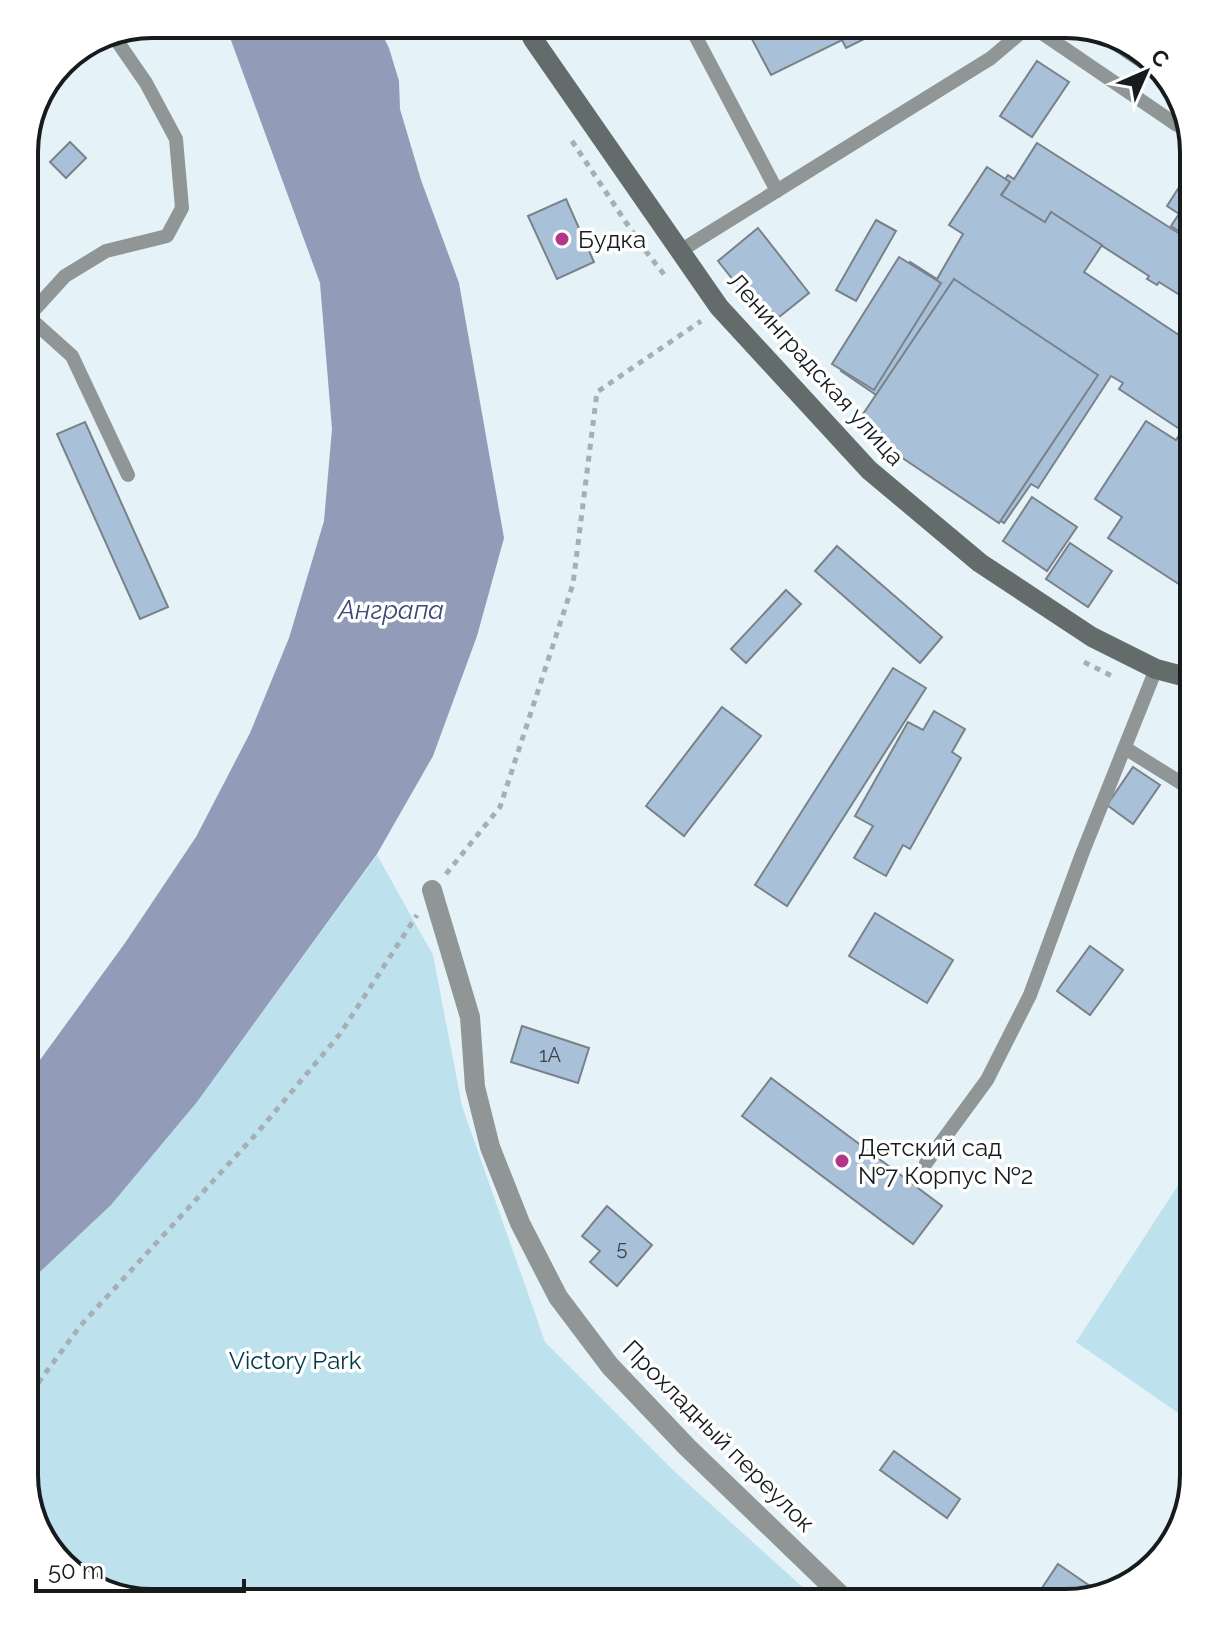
<svg xmlns="http://www.w3.org/2000/svg" width="1218" height="1627" font-family="Raleway,sans-serif">
	<style>
		.green { fill: #bee1ee }
		.water { fill: #929bb7 }
		.building { fill: #a9c1d8; stroke: #7a8189; stroke-width: 2 }
		.lines { fill: none; stroke-linecap: round; stroke-linejoin: round }
		.path { stroke: #a6b0b4; stroke-width: 5; stroke-dasharray: 6 6; stroke-linecap: butt }
		.lane { stroke: #909595; stroke-width: 14 }
		.street { stroke: #909595; stroke-width: 20 }
		.secondary { stroke: #636b6b; stroke-width: 20 }
		.poi-dot { fill: #b33686; stroke: #fff; stroke-width: 3 }
		.labels { text-anchor: middle; dominant-baseline: central; stroke-width: 7; stroke-linejoin: round; paint-order: stroke }
		.number-label { font-size: 20px; fill: #3c444c }
		.poi-label { font-size: 24px; fill: #171b1d; stroke: #fff; text-anchor: start }
		.street-label { font-size: 24px; fill: #171b1d; stroke: #fff }
		.park-label { font-size: 24px; fill: #013847; stroke: #fff }
		.water-label { font-size: 26px; font-style: italic; fill: #3e4a74; stroke: #fff }
		.rim { fill: none; stroke: #171b1d; stroke-width: 4 }
	</style>
	<rect width="100%" height="100%" fill="#e5f2f7"/>
	<g class="green">
		<path d="M377,855L433,955L462,1106L545,1342L674,1471L820,1603H144L89,1586L45,1546L24,1475V1287L111,1205L197,1102Z"/>
		<path d="M1194,1161V1424L1076,1342Z"/>
	</g>
	<path class="water" d="M225,24H377L389,48L399,81L400,109L421,180L459,283L504,538L477,636L433,756L377,854L197,1102L111,1205L24,1287V1082L125,943L196,837L250,733L289,638L324,521L332,429L320,283Z"/>
	<g class="building">
		<path d="M744,24H893V25L846,48L842,40L771,75Z"/>
		<path d="M1098,32L1129,41L1173,81L1174,90L1095,37Z"/>
		<path d="M1037,61L1069,82L1032,137L1000,116Z"/>
		<path d="M70,142L86,158L66,178L50,162Z"/>
		<path d="M1037,143L1194,243V304L1159,282L1157,285L1147,279L1149,276L1051,213L1045,224L1001,196L1008,185L1003,182L1008,175L1014,179Z"/>
		<path d="M1194,164V241L1171,226L1179,214L1167,206Z"/>
		<path d="M987,167L1010,182L1001,195L1045,222L1051,212L1102,245L1084,272L1194,345V406L1178,428L1119,389L1123,383L1111,376L1038,488L1031,484L1004,523L969,499L869,419L882,399L841,371L910,262L937,279L963,234L949,225Z"/>
		<path d="M566,199L594,262L557,279L528,216Z"/>
		<path d="M876,220L896,231L856,301L836,290Z"/>
		<path d="M758,228L809,293L769,325L718,261Z"/>
		<path d="M899,257L941,283L874,390L832,364Z"/>
		<path d="M954,279L1098,375L999,523L855,426Z"/>
		<path d="M1194,412V594L1108,538L1122,517L1095,499L1146,421L1176,440Z"/>
		<path d="M85,422L168,607L140,619L57,434Z"/>
		<path d="M1032,497L1077,527L1047,571L1003,541Z"/>
		<path d="M1070,543L1112,571L1088,607L1046,579Z"/>
		<path d="M837,546L942,637L920,663L815,571Z"/>
		<path d="M786,590L801,604L746,663L731,649Z"/>
		<path d="M893,668L926,688L787,906L755,885Z"/>
		<path d="M722,707L761,736L684,836L646,806Z"/>
		<path d="M934,711L965,729L952,752L961,758L910,849L903,845L886,876L854,858L873,826L855,816L908,722L923,730Z"/>
		<path d="M1133,767L1160,785L1133,824L1107,805Z"/>
		<path d="M875,913L953,960L927,1003L849,956Z"/>
		<path d="M1090,946L1123,970L1090,1015L1057,991Z"/>
		<path d="M522,1026L589,1048L578,1083L511,1062Z"/>
		<path d="M771,1078L942,1206L913,1244L742,1116Z"/>
		<path d="M607,1206L652,1245L617,1286L590,1262L600,1251L582,1236Z"/>
		<path d="M894,1451L960,1499L947,1518L880,1470Z"/>
		<path d="M1058,1564L1100,1593L1074,1601L1071,1598L1065,1603L1042,1588Z"/>
	</g>
	<g class="lines">
		<g class="path">
			<path d="M572,141L641,245L666,277"/>
			<path d="M1084,662L1114,677"/>
			<path d="M446,874L500,807L573,584L597,392L701,321"/>
			<path d="M24,1402L81,1325L258,1132L340,1034L417,915"/>
		</g>
		<g class="lane">
			<path d="M689,24L777,191"/>
			<path d="M1030,25L1177,125L1183,116"/>
			<path d="M680,251L991,58L1031,24"/>
			<path d="M24,313L72,356L128,475"/>
			<path d="M24,321L65,276L106,251L167,236L182,208L176,139L146,83L115,38"/>
			<path d="M1125,748L1194,791"/>
			<path d="M926,1163L987,1080L1030,995L1082,854L1156,669"/>
		</g>
		<path class="street" d="M432,890L470,1017L475,1087L490,1147L520,1223L558,1297L610,1366L687,1447L849,1603"/>
		<path class="secondary" d="M526,24L533,39L719,307L869,470L980,563L1092,637L1156,669L1194,679"/>
	</g>
	<g class="poi-dot">
		<circle cx="562" cy="239" r="8"/>
		<circle cx="842" cy="1161" r="8"/>
	</g>
	<g class="labels">
		<g class="number-label">
			<text x="550" y="1055">1А</text>
			<text x="622" y="1248">5</text>
		</g>
		<g class="poi-label">
			<text x="578" y="239">Будка</text>
			<text x="858" y="1147">Детский сад<tspan x="858" dy="28">№7 Корпус №2</tspan></text>
		</g>
		<g class="street-label">
			<text transform="translate(816 369) rotate(48)">Ленинградская улица</text>
			<text transform="translate(719 1436) rotate(45)">Прохладный переулок</text>
		</g>
		<g class="park-label">
			<text x="295" y="1360">Victory Park</text>
		</g>
		<g class="water-label">
			<text x="391" y="610">Анграпа</text>
		</g>
	</g>
	<path d="M0 0H1218V1627H0ZM152 38H1066A114 114 0 0 1 1180 152V1475A114 114 0 0 1 1066 1589H152A114 114 0 0 1 38 1475V152A114 114 0 0 1 152 38Z" fill="#fff" fill-rule="evenodd"/>
	<path class="rim" d="M152 38H1066A114 114 0 0 1 1180 152V1475A114 114 0 0 1 1066 1589H152A114 114 0 0 1 38 1475V152A114 114 0 0 1 152 38Z"/>
	<g transform="translate(1146 72) rotate(45)" stroke="#ffffff" stroke-width="6" paint-order="stroke">
	<path d="M0-6L14 30L0 20L-14 30Z" fill="#171b1d"/>
	<text y="-12" font-size="22" font-weight="bold" text-anchor="middle" fill="#171b1d">С</text>
	</g>
	<path d="M36 1579v12h208v-12" fill="none" stroke="#171b1d" stroke-width="4"/>
	<text x="48" y="1579" font-size="24" fill="#171b1d" stroke="#ffffff" stroke-width="6" paint-order="stroke">50 m</text>
</svg>
